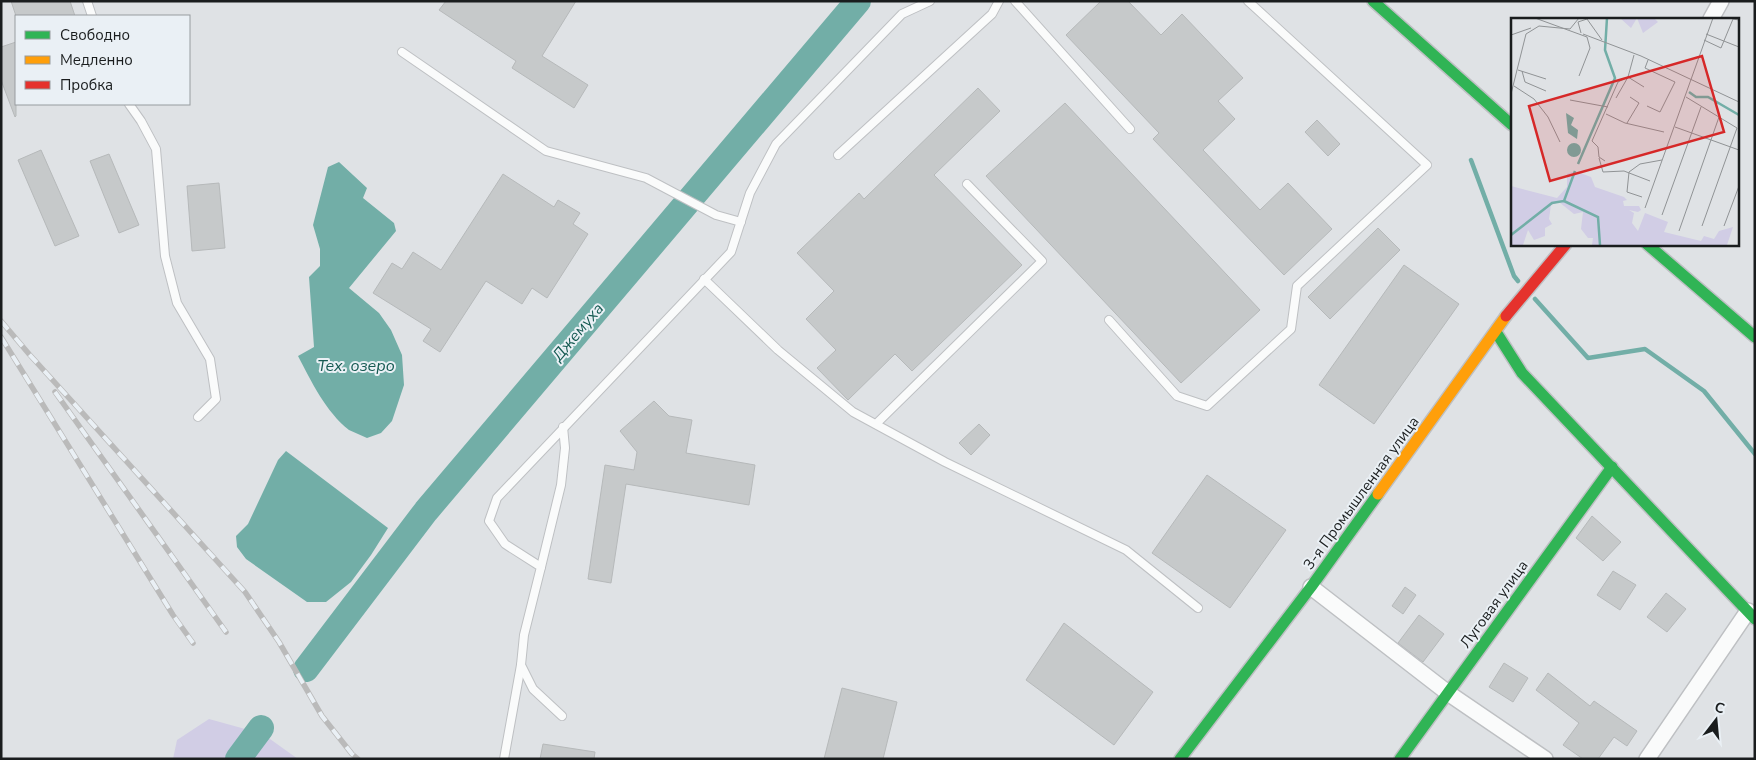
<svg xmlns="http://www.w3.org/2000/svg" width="1756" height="760" font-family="'Nunito Sans',sans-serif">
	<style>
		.green { fill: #d1cde5 }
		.water { fill: #72aea7 }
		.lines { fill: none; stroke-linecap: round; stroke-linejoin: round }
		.stream { stroke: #72aea7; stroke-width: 4.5 }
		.river { stroke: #72aea7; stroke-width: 26 }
		.building { fill: #c6c9ca; stroke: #b6b9ba }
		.lane-casing { stroke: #bec0c3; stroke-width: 10 }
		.street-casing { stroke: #bec0c3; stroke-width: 18 }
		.fast-casing { stroke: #bec0c3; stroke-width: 14 }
		.slow-casing { stroke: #bec0c3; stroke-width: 14 }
		.jam-casing { stroke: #bec0c3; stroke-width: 14 }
		.lane { stroke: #fafbfb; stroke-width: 8 }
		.street { stroke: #fafbfb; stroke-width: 15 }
		.fast { stroke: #30b455; stroke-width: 11 }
		.slow { stroke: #ff9f0a; stroke-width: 11 }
		.jam { stroke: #e5322d; stroke-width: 11 }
		.rail-casing { stroke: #bababa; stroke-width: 5.5 }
		.rail { stroke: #eaf0f5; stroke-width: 4; stroke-dasharray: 11; stroke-linecap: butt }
		.labels { text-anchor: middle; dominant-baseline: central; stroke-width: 4; stroke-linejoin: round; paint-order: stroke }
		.street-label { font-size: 15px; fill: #1a1d1e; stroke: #eaf0f5 }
		.water-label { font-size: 16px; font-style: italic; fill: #155a52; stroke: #eaf0f5 }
		.inset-river { fill: none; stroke: #72aea7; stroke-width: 2.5 }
		.inset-road { fill: none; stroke: #909395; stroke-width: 1 }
		.view { fill: #d62828; fill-opacity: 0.15; stroke: #d62828; stroke-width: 2.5 }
		.inset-edge { fill: none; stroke: #1a1d1e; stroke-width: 2.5 }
	</style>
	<rect width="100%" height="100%" fill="#dfe2e5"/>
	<path class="green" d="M209,719L263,734L298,759H173L177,740Z"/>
	<g class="water">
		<path d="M339,162L367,188L363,198L394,223L396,231L349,288L379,313L391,330L402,355L404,385L392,421L381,433L367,438C361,435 355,433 349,430C326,412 311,381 298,356L314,347L309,277L320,266V249L313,225L328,167Z"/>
		<path d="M286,451L388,528L371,555L351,582L326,602H307L246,559L237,547L236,536L248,524L278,460Z"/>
	</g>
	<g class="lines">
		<g class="stream">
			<path d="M1471,160L1514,276L1518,281"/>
			<path d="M1535,299L1588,358L1645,349L1704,391L1755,454"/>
		</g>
		<g class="river">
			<path d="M306,669L426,511L858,1"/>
			<path d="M238,759L261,728"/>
		</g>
	</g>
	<g class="building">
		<path d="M11,1H70L75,16H16Z"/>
		<path d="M446,1H576L542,56L588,85L574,108L512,68L516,61L439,10Z"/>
		<path d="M1101,1H1128L1161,35L1182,14L1243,78L1218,101L1235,119L1203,150L1260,210L1288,183L1332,229L1284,275L1153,139L1159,133L1066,35Z"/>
		<path d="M16,42V116L15,117L1,80V47Z"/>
		<path d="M978,88L1000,111L934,175L1022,265L912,371L895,354L848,400L817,368L836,350L806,319L834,291L797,253L859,193L864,199Z"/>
		<path d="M1065,103L1260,310L1181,383L986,176Z"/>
		<path d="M1317,120L1340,144L1328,156L1305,132Z"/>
		<path d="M41,150L79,236L55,246L18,160Z"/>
		<path d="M109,154L139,225L119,233L90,161Z"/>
		<path d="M503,174L554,207L558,200L580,213L573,224L588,234L547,298L532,288L522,304L486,281L440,352L423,341L431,329L373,293L392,263L402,269L413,252L441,270Z"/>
		<path d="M219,183L225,248L192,251L187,186Z"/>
		<path d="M1378,228L1400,250L1330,319L1308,297Z"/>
		<path d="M1404,265L1459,304L1374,424L1319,385Z"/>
		<path d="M654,401L669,416L692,420L686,453L755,465L749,505L626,484L611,583L588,579L605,465L634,470L637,452L620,431Z"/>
		<path d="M979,424L990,435L971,455L959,443Z"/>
		<path d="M1207,475L1286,530L1230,608L1152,553Z"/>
		<path d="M1592,516L1621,542L1603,561L1576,538Z"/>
		<path d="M1613,571L1636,585L1620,610L1597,595Z"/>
		<path d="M1405,587L1416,595L1403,614L1392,606Z"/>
		<path d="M1666,593L1686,609L1667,632L1647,617Z"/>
		<path d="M1419,615L1444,634L1423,662L1398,643Z"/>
		<path d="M1064,623L1153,692L1114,745L1026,680Z"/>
		<path d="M1504,663L1528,678L1513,702L1489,687Z"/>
		<path d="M1548,673L1590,706L1594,701L1637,731L1627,746L1614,737L1598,759H1583L1563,745L1579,723L1536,690Z"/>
		<path d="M842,688L897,702L883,759H824Z"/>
		<path d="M543,744L595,752L594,759H540Z"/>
	</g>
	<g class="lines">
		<g class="lane-casing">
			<g id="lane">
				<path d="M87,1L92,16"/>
				<path d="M1015,1L1130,129"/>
				<path d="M402,52L546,151L646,178L716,215L741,222"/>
				<path d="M129,104L141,121L156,149L165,256L177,303L210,359L216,399L198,417"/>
				<path d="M838,155L992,14L999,1"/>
				<path d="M704,279L778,350L853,412L945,462L1126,550L1198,608"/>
				<path d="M1109,320L1177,396L1207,406L1291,329L1297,286L1427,165L1248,1"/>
				<path d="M876,424L1042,261L967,184"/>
				<path d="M541,567L561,485L565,448L563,427"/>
				<path d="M562,716L533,689L521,665L524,635L541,567L505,544L489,521L497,498L731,252L750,193L776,144L902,14L930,1"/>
				<path d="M504,759L521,665"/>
			</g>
		</g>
		<g class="street-casing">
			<g id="street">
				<path d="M1711,19L1721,1"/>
				<path d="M1311,587L1448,693L1545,759"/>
				<path d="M1647,759L1748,611"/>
			</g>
		</g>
		<g class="fast-casing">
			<g id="fast">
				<path d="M1373,1L1512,125"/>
				<path d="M1647,244L1755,337"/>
				<path d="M1496,332L1522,373L1755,619"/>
				<path d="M1180,759L1311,587L1378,494"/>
				<path d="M1400,759L1612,467"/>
			</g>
		</g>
		<g class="slow-casing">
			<path id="slow" d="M1378,494L1506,316"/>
		</g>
		<g class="jam-casing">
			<path id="jam" d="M1506,316L1566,244"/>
		</g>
		<use href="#lane" class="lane"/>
		<use href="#street" class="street"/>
		<use href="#fast" class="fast"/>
		<use href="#slow" class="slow"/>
		<use href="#jam" class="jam"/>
		<g class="rail-casing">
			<g id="rail">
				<path d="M1,321L29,354L245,592L279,642L322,716L352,754L358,759"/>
				<path d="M1,337L173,615L193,643"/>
				<path d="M55,392L226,632"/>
			</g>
		</g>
		<use href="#rail" class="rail"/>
	</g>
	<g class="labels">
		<g class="street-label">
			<text transform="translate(1361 493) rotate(-54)">3-я Промышленная улица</text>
			<text transform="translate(1494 604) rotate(-54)">Луговая улица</text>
		</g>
		<g class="water-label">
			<text transform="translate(578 332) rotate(-50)">Джемуха</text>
			<text x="356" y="366">Тех. озеро</text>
		</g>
	</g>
	<g transform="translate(1511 18)">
		<rect width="228" height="228" fill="#dfe2e5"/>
		<path d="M109,0H143L147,4L132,15L126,0L120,10ZM64,153L80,159L84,169L113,179L116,182L112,183L113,188H128L130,192L127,194L118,192L123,195L121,205L127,213L134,195L157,204L153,214L190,223L193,218L203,221L208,213L222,209L216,227H81L82,220H77L70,211L72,194L63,196L48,184L40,187L38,201L41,206L34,210V218L23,222L17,212L12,227H0V168L46,180L56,169V156Z" fill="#d1cde5"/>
		<path d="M55,95L63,100L60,107L67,112L66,121L57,115ZM56 132a7 7 0 1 1 14 0a7 7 0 1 1-14 0Z" fill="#72aea7"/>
		<path class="inset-river" d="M178,74L185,79H197L228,97M67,146L104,60L94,32L96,0M53,183L87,199L89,227M0,217L41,185L53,183L64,153"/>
		<path class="inset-road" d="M24,0L76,19L79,30L68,58M70,15L67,4L76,1L91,22M72,16L130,38L228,84M195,16L228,29M0,17L20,10M193,22L210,30L222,1L228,2M7,52L35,61M11,53L14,64L35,73M3,68L23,81L37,99L49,124M0,76L15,16L28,8L59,11L68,0M175,79L226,110M105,80L117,59L133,69M59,82L97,89M136,88L149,94L164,64L134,50L137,42M95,96L114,105L153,114M116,105L128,85L119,79M164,109L228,132M88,140L92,154L113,153L139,163M94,143L88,139L87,129L81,123L107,64L117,59L123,37M131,179L116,174L118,154L129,146L151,142M134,190L202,0M151,197L190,89M191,208L226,110M213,208L228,168M168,213L208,99"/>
		<path class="view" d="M191,38L213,114L39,163L18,88Z"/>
		<rect width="228" height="228" class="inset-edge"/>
	</g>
	<rect width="1756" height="760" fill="none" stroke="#1a1d1e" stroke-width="5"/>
	<rect x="15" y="15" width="175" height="90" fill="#eaf0f5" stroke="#979c9f"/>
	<rect x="25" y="31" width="25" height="8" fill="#30b455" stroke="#979c9f"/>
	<text x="60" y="40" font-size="15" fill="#1a1d1e">Свободно</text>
	<rect x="25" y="56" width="25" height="8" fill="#ff9f0a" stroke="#979c9f"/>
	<text x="60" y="65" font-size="15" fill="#1a1d1e">Медленно</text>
	<rect x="25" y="81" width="25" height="8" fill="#e5322d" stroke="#979c9f"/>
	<text x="60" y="90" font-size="15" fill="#1a1d1e">Пробка</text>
	<g transform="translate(1716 720) rotate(16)" stroke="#eaf0f5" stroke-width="4" paint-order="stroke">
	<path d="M0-4L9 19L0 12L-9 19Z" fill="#1a1d1e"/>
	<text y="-8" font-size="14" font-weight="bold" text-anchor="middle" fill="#1a1d1e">С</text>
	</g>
</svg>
